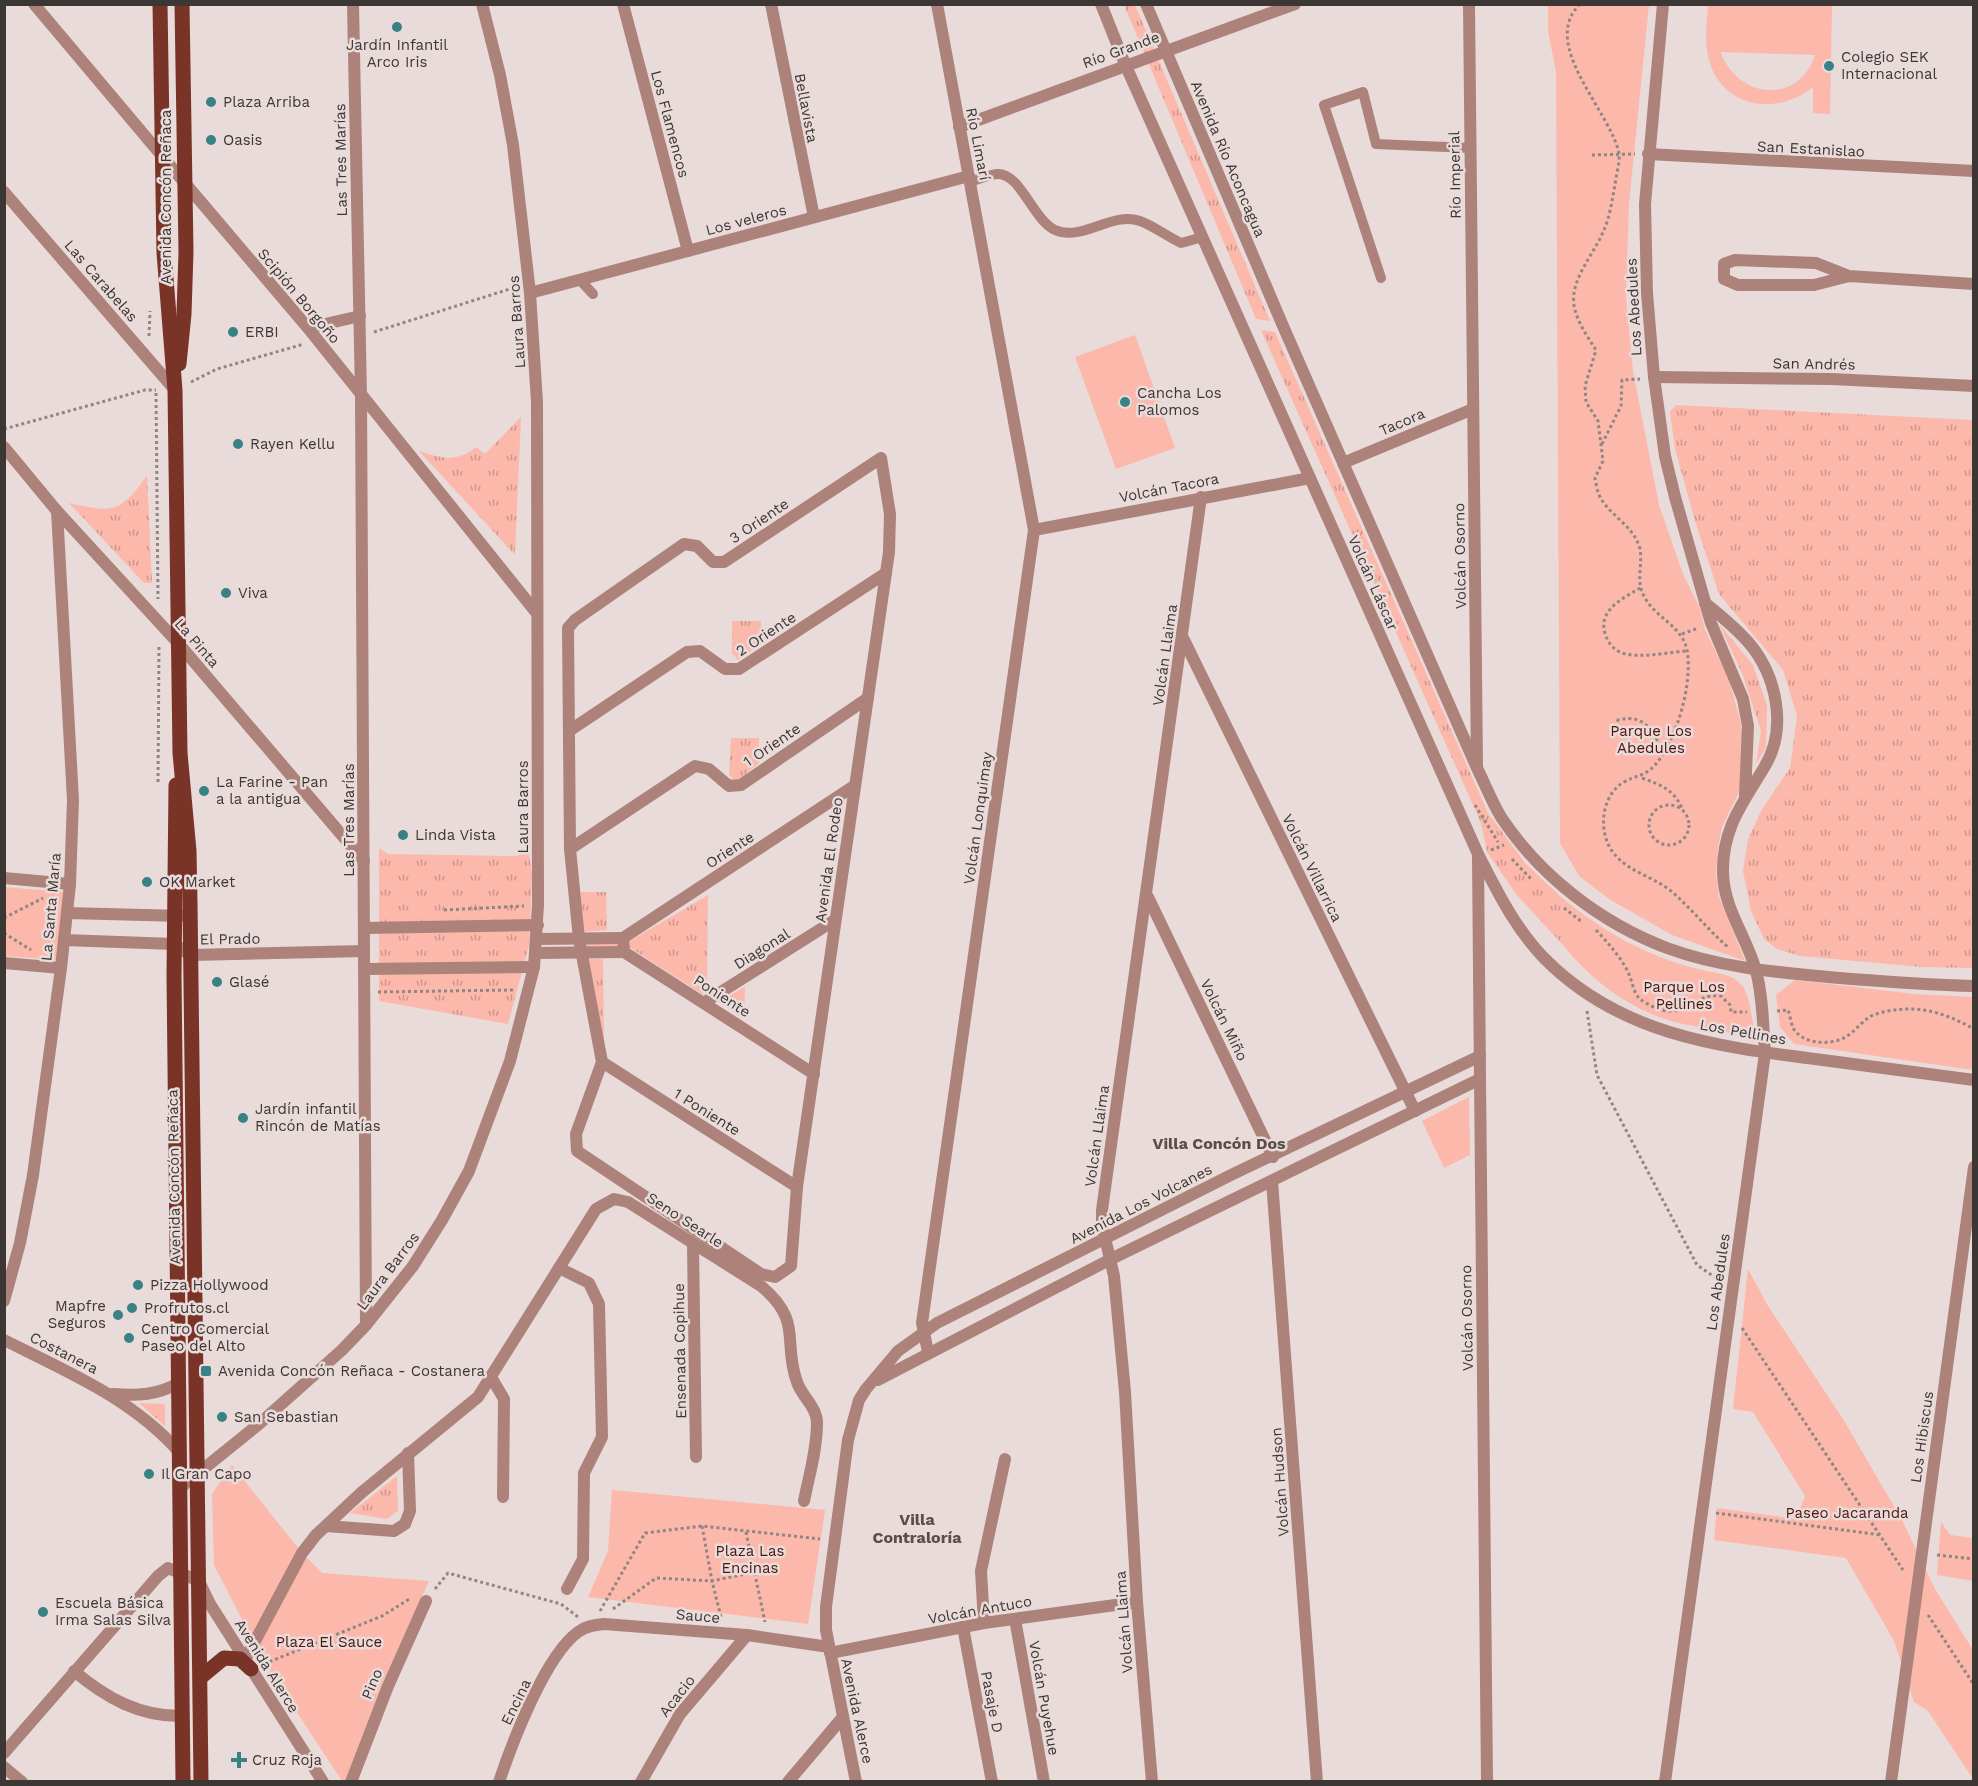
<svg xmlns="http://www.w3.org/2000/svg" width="1978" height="1786" font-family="'Work Sans',sans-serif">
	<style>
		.grass { fill: url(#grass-tufts) }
		.park { fill: #fcb8aa; fill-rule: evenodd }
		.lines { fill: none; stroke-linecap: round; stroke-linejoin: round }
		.path { stroke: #908685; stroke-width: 3; stroke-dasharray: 3 3; stroke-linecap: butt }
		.service { stroke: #ac827a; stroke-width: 10 }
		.minor { stroke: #ac827a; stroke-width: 12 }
		.tertiary { stroke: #ac827a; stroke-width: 12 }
		.primary { stroke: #793327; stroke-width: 15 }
		.poi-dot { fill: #388185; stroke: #e9dbd9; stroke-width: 2 }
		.labels { text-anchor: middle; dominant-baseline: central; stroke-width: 5; stroke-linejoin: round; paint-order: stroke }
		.poi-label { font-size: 15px; fill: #3c3635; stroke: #e9dbd9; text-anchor: start }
		.street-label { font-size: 15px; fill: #3c3635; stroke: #e9dbd9 }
		.park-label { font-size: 15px; fill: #4e130b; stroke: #e9dbd9 }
		.neighbourhood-label { font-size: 16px; font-weight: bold; fill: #5a4e4c; stroke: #e9dbd9 }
	</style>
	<defs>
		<pattern id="grass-tufts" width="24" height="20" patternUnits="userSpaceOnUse" patternTransform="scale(1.5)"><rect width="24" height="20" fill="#fcb8aa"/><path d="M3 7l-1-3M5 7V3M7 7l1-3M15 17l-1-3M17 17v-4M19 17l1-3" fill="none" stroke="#cd968b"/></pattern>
	</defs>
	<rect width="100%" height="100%" fill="#e9dbd9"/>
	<g class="grass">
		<path d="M1124,5H1135L1270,321L1256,319Z"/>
		<path d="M1261,330L1275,332L1488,813L1525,863L1561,897L1563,945L1516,894L1487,852L1481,823Z"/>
		<path d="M1676,405L1973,420V968L1922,967L1800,956L1777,949L1764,939L1751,911L1743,871L1748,839L1761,811L1790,768L1797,716L1783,670L1719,594L1695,521L1675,449L1670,412Z"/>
		<path d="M521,417L515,555L419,451C440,458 458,463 476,447L485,454Z"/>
		<path d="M147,475L152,583H144L69,503C113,513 121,513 147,475Z"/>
		<path d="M732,621H761L760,644L738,660L732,653Z"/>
		<path d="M1719,624L1753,665L1767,705L1766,747L1756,764L1761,731L1742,673Z"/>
		<path d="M731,738H759V763L740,779L733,780L729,774Z"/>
		<path d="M528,847L532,875L529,945L508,1024L379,1001V848L388,854L517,856Z"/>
		<path d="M581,892H606L607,930L582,932Z"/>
		<path d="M708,895L707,990L702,994L629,947L584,948V943L630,941Z"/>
		<path d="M588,959H603L604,1044Z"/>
		<path d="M745,987L744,1019L718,1002Z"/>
		<path d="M139,1403L165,1404V1426Z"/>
		<path d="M397,1476L398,1511L387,1519L350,1513Z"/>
	</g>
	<g class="park">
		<path d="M1548,5H1649L1629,203L1626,297L1633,371L1659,505L1683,574L1700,608L1705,630L1728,677L1739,716L1744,738L1742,774L1739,792L1722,827L1718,848L1716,874L1719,897L1745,961L1672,935L1609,899L1579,876L1560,843L1556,72L1548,31Z"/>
		<path d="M1708,5H1832L1830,114L1813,113V87C1778,116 1722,109 1709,60C1704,43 1707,22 1708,5ZM1721,53V52L1815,55C1799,105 1738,99 1721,53Z"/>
		<path d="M1135,335L1175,448L1116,469L1075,357Z"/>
		<path d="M4,887L63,892L57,960L5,956Z"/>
		<path d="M1561,897C1602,931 1646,956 1698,969C1714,974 1733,972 1743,987C1750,996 1751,1016 1754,1027L1742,1037C1720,1028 1697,1028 1675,1022C1629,1009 1593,982 1563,945Z"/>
		<path d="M1795,980L1915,994L1973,997V1070L1794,1044L1780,1027L1776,995Z"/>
		<path d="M1469,1097L1470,1155L1444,1168L1422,1121Z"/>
		<path d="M1748,1269L1768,1306L1843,1419L1902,1520L1935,1589L1973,1650V1779L1928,1711L1914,1702L1894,1641L1846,1558L1714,1540L1717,1508L1796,1519L1805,1496L1753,1412L1733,1409Z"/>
		<path d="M232,1465L302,1553L322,1573L429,1581L383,1681L345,1781H342L264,1662L214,1565L212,1494Z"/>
		<path d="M612,1490L825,1510L808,1624L588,1597L608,1551Z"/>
		<path d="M1941,1522L1950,1535L1973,1538V1581L1937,1575Z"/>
	</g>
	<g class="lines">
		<g class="path">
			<path d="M1580,4C1539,44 1609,109 1619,153C1620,162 1616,176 1615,185C1612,200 1610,216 1604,230C1595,253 1570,279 1574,305C1577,322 1587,336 1596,350L1585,386L1586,402L1598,421L1603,461L1595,478C1596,483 1597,490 1599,495C1609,516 1634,525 1640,549C1643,566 1635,582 1645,598C1656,618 1682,626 1687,650C1693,683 1677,740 1655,765C1644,777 1636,775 1624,782C1601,795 1598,831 1612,851C1627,872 1651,875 1671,891C1692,909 1708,930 1729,948"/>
			<path d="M1592,155L1635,154"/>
			<path d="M374,332L516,287"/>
			<path d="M149,336L150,311"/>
			<path d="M191,382L217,369L304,344"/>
			<path d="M156,393L158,599"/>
			<path d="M4,429L145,390H156"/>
			<path d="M1602,444L1621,406L1622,380L1640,379"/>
			<path d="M1640,588C1622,599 1596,611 1606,636C1609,645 1616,652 1626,654C1645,658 1668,652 1687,651"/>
			<path d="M1682,634L1698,628"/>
			<path d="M1615,727L1618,720C1644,713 1656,732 1662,754"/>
			<path d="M1642,778C1661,785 1673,789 1682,808"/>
			<path d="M158,782L159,645"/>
			<circle cx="1669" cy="825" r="20"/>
			<path d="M1475,805L1498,842"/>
			<path d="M1491,850L1504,845"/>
			<path d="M1512,859L1532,880"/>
			<path d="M1564,908L1582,922"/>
			<path d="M444,910L524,906"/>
			<path d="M4,918L43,898"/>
			<path d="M1596,930C1608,943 1619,955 1627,970C1632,979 1633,993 1640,999C1648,1005 1661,1011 1670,1011C1691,1012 1697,993 1721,996L1730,1005L1731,1012H1747"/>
			<path d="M4,933L31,950"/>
			<path d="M378,992L513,990"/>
			<path d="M1587,1011L1597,1075L1697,1265L1719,1280"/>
			<path d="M1777,1011L1788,1010C1790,1015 1791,1023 1793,1028C1803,1045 1832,1046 1847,1036C1857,1030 1865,1017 1876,1014C1913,1003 1942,1011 1974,1029"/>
			<path d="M1742,1328L1903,1570"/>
			<path d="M1716,1513L1881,1535"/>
			<path d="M746,1532L765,1622"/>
			<path d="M1937,1555L1974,1559"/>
			<path d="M435,1589L448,1573L561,1604L578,1617"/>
			<path d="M613,1609L656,1578L712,1581L702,1526"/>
			<path d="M600,1611L645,1533L702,1526L820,1539"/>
			<path d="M1928,1615L1974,1685"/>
			<path d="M721,1617L712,1581L755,1572"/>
			<path d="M264,1664L382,1616L411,1598"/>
		</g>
		<g class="service">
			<path d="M970,182C979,179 988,175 997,174C1020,172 1033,220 1055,230C1083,242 1111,211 1140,221C1152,225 1168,237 1181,243L1203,237"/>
			<path d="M1381,278L1324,105L1363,92L1376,144L1470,148"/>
			<path d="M580,280L593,294"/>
		</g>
		<g class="minor">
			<path d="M353,4L361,395L366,1325"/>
			<path d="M623,4L688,251"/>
			<path d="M771,4L814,217"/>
			<path d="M1469,4L1477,767"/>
			<path d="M959,127L1295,4"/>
			<path d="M1648,154L1974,171"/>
			<path d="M162,156L308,328L535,611"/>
			<path d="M4,192L175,390"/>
			<path d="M1849,276L1814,285H1738L1724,279V264L1735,260L1816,263L1849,276L1974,284"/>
			<path d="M530,293L969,176"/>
			<path d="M308,328L360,316"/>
			<path d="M1654,377L1832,379L1974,386"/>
			<path d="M4,447L57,511L178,643L364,861"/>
			<path d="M881,458L890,514L889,552L797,1187L791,1266L775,1277L761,1274L577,1151L576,1134L602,1062L579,939L570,849L568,628L575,620L684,544L697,546L713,562H724Z"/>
			<path d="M1343,463L1473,409"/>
			<path d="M1034,530L1310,478"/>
			<path d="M1183,638L1415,1111"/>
			<path d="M569,731L687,652L700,651L725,669H739L886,573"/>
			<path d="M570,849L695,766L709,769L729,786L741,785L868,698"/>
			<path d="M4,878L70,884"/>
			<path d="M1148,897L1273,1157"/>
			<path d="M67,913L183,916"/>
			<path d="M364,928L538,925"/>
			<path d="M623,938L854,786"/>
			<path d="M623,938L624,952L814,1074"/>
			<path d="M537,939L623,938"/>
			<path d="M64,940L174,944L190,955L364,951"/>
			<path d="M536,953L624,952"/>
			<path d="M4,963L61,968"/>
			<path d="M365,969L534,967"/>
			<path d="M705,1002L835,920"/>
			<path d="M602,1062L797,1187"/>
			<path d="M1480,1079L1487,1782"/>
			<path d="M1272,1181L1317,1782"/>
			<path d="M693,1244L696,1457"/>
			<path d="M559,1268L589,1283L599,1304L602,1437L584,1473L583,1559L567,1589"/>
			<path d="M4,1301L20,1243L33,1175L61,968L70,884L73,800L57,511"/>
			<path d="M4,1340C68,1372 133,1399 180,1453"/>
			<path d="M928,1352L922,1323L1034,530L937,4"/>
			<path d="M491,1377L504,1399L503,1497"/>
			<path d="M113,1394C138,1396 157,1395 179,1383"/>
			<path d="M181,1487L259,1424L342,1350L366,1325L413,1266L442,1220L469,1171L510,1061L534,967L538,905L537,402L530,293L513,145L500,75L482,4"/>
			<path d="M326,1526L394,1531L405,1524L410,1511L408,1453"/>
			<path d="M1015,1619L1044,1782"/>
			<path d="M984,1623L981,1571L1005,1459"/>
			<path d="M963,1627L992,1782"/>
			<path d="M830,1653L984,1623L1137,1602"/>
			<path d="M245,1660L302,1553L316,1535L361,1493L478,1397L596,1209L614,1199L628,1202L761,1286C804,1322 782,1341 797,1382C802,1397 817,1407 817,1423C817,1449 809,1476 804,1501"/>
			<path d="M74,1671C106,1698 140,1717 183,1716"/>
			<path d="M4,1767L22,1782"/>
			<path d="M351,1782L388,1686L426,1601"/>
			<path d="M499,1782C512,1743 545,1656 578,1632C586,1626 595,1625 604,1624L747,1635L829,1647"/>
			<path d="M641,1782L680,1714L747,1635"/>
			<path d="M788,1782L843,1717"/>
			<path d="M1152,1782L1137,1602L1125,1392L1114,1276L1102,1225V1210L1201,497"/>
			<path d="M1665,1782L1765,1053"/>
			<path d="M1891,1782L1974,1167"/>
		</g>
		<g class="tertiary">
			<path d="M34,4L162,156"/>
			<path d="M1101,4L1125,64L1478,854C1497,891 1515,928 1544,958C1619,1034 1714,1046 1815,1059C1868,1066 1921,1073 1974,1080"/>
			<path d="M1146,4L1283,326L1477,768C1485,784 1492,802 1501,817C1540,876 1601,923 1667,948C1718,967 1774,972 1828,977C1876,981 1925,985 1974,986"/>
			<path d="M1663,4L1645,204L1647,293L1654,377L1665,456L1675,497L1711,623L1743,699L1748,726L1745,796"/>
			<path d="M1705,603C1720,615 1736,628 1749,643C1776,675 1788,727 1765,766C1744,802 1722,827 1723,873C1724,910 1747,937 1756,971C1763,997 1763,1026 1765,1053"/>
			<path d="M878,1380L1111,1259L1480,1079L1478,857"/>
			<path d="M4,1753L158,1576L168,1568L199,1581L210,1604L323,1782"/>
			<path d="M856,1782L826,1630V1607L848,1440L859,1400L866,1389L898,1351L937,1323L1233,1174L1480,1056"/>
		</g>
		<g class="primary">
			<path d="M160,4L164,253L175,390L180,753L189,851L190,903L201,1782"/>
			<path d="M179,364L184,314L186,252L182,4"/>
			<path d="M176,785L174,976L183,1782"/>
			<path d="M201,1677L224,1658L240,1659L251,1669"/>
		</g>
	</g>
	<g class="poi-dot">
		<circle cx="397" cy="27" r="6"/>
		<circle cx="1829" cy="66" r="6"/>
		<circle cx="211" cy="102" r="6"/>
		<circle cx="211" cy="140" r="6"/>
		<circle cx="233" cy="332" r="6"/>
		<circle cx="1125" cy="402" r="6"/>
		<circle cx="238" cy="444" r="6"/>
		<circle cx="226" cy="593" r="6"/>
		<circle cx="204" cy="791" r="6"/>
		<circle cx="403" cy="835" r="6"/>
		<circle cx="147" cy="882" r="6"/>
		<circle cx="217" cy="982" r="6"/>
		<circle cx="243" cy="1118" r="6"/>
		<circle cx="138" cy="1285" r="6"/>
		<circle cx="132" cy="1308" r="6"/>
		<circle cx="118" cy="1315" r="6"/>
		<circle cx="129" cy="1338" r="6"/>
		<rect x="200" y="1365" width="12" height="12" rx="3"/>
		<circle cx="222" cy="1417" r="6"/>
		<circle cx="149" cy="1474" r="6"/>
		<circle cx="43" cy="1612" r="6"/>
		<path d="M236 1751h6v6h6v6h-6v6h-6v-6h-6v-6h6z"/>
	</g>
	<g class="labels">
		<g class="poi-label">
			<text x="397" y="45" text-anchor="middle">Jardín Infantil<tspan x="397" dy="17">Arco Iris</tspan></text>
			<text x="1841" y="57">Colegio SEK<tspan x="1841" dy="17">Internacional</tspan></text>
			<text x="223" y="102">Plaza Arriba</text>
			<text x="223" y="140">Oasis</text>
			<text x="245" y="332">ERBI</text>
			<text x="1137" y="393">Cancha Los<tspan x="1137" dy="17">Palomos</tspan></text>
			<text x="250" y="444">Rayen Kellu</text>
			<text x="238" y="593">Viva</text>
			<text x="216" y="782">La Farine - Pan<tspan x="216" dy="17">a la antigua</tspan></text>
			<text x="415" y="835">Linda Vista</text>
			<text x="159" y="882">OK Market</text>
			<text x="229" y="982">Glasé</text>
			<text x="255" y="1109">Jardín infantil<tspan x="255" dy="17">Rincón de Matías</tspan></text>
			<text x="150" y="1285">Pizza Hollywood</text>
			<text x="106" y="1306" text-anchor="end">Mapfre<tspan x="106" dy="17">Seguros</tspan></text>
			<text x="144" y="1308">Profrutos.cl</text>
			<text x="141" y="1329">Centro Comercial<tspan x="141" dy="17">Paseo del Alto</tspan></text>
			<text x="218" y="1371">Avenida Concón Reñaca - Costanera</text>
			<text x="234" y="1417">San Sebastian</text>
			<text x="161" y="1474">Il Gran Capo</text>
			<text x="55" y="1603">Escuela Básica<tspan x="55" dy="17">Irma Salas Silva</tspan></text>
			<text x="252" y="1760">Cruz Roja</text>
		</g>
		<g class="street-label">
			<text transform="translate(1121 50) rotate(-20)">Río Grande</text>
			<text transform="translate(806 108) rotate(79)">Bellavista</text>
			<text transform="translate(670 124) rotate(75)">Los Flamencos</text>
			<text transform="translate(978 144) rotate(79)">Río Limarí</text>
			<text transform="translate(1811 149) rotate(3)">San Estanislao</text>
			<text transform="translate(1228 159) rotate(67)">Avenida Río Aconcagua</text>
			<text transform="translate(341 160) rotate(-91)">Las Tres Marías</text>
			<text transform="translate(1455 175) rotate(-91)">Río Imperial</text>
			<text transform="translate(166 197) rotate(-90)">Avenida Concón Reñaca</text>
			<text transform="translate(746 220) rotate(-15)">Los veleros</text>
			<text transform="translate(101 281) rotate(49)">Las Carabelas</text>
			<text transform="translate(299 296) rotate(50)">Scipión Borgoño</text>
			<text transform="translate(1634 307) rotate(-93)">Los Abedules</text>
			<text transform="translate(517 322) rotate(-94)">Laura Barros</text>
			<text transform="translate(1814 364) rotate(1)">San Andrés</text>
			<text transform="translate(1402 422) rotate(-23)">Tacora</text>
			<text transform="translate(1169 488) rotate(-11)">Volcán Tacora</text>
			<text transform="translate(759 521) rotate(-34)">3 Oriente</text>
			<text transform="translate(1460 556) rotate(-91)">Volcán Osorno</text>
			<text transform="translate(1373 583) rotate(66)">Volcán Láscar</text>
			<text transform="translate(766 634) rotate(-33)">2 Oriente</text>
			<text transform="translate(197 643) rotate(49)">La Pinta</text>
			<text transform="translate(1165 655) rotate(-82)">Volcán Llaima</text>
			<text transform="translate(772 745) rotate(-34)">1 Oriente</text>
			<text transform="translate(523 807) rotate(-90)">Laura Barros</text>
			<text transform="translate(978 818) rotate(-82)">Volcán Lonquimay</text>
			<text transform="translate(349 820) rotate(-90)">Las Tres Marías</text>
			<text transform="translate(730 850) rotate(-33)">Oriente</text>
			<text transform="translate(829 860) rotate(-82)">Avenida El Rodeo</text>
			<text transform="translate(1312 868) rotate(64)">Volcán Villarrica</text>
			<text transform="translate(51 907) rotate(-85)">La Santa María</text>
			<text transform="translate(230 939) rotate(-1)">El Prado</text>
			<text transform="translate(762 949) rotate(-32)">Diagonal</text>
			<text transform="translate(722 996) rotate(33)">Poniente</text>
			<text transform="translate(1224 1020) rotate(64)">Volcán Miño</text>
			<text transform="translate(1743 1032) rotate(10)">Los Pellines</text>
			<text transform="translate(707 1112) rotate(32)">1 Poniente</text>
			<text transform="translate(1097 1136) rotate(-82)">Volcán Llaima</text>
			<text transform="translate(174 1177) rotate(-91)">Avenida Concón Reñaca</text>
			<text transform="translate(1141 1204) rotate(-27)">Avenida Los Volcanes</text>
			<text transform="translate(685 1220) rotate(33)">Seno Searle</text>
			<text transform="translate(388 1271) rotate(-53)">Laura Barros</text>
			<text transform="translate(1718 1282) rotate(-82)">Los Abedules</text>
			<text transform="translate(1467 1318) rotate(-91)">Volcán Osorno</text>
			<text transform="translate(680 1351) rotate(-91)">Ensenada Copihue</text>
			<text transform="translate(64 1353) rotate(27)">Costanera</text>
			<text transform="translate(1922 1437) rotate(-82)">Los Hibiscus</text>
			<text transform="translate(1280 1482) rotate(-94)">Volcán Hudson</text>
			<text transform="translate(980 1610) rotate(-10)">Volcán Antuco</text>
			<text transform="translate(698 1616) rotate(5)">Sauce</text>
			<text transform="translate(1124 1622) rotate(-94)">Volcán Llaima</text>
			<text transform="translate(267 1666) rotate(58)">Avenida Alerce</text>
			<text transform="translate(372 1684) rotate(-67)">Pino</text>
			<text transform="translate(677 1696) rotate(-52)">Acacio</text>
			<text transform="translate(1044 1698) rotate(80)">Volcán Puyehue</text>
			<text transform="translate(516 1702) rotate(-64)">Encina</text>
			<text transform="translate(992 1702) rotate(79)">Pasaje D</text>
			<text transform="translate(857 1711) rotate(78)">Avenida Alerce</text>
		</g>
		<g class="park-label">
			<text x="1651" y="731">Parque Los<tspan x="1651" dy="17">Abedules</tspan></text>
			<text x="1684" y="987">Parque Los<tspan x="1684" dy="17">Pellines</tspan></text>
			<text x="1847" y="1513">Paseo Jacaranda</text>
			<text x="750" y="1551">Plaza Las<tspan x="750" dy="17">Encinas</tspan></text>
			<text x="329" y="1642">Plaza El Sauce</text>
		</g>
		<g class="neighbourhood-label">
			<text x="1219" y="1143">Villa Concón Dos</text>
			<text x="917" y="1519">Villa<tspan x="917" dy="18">Contraloría</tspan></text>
		</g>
	</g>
	<rect width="1978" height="1786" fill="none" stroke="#3c3635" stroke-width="12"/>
</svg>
